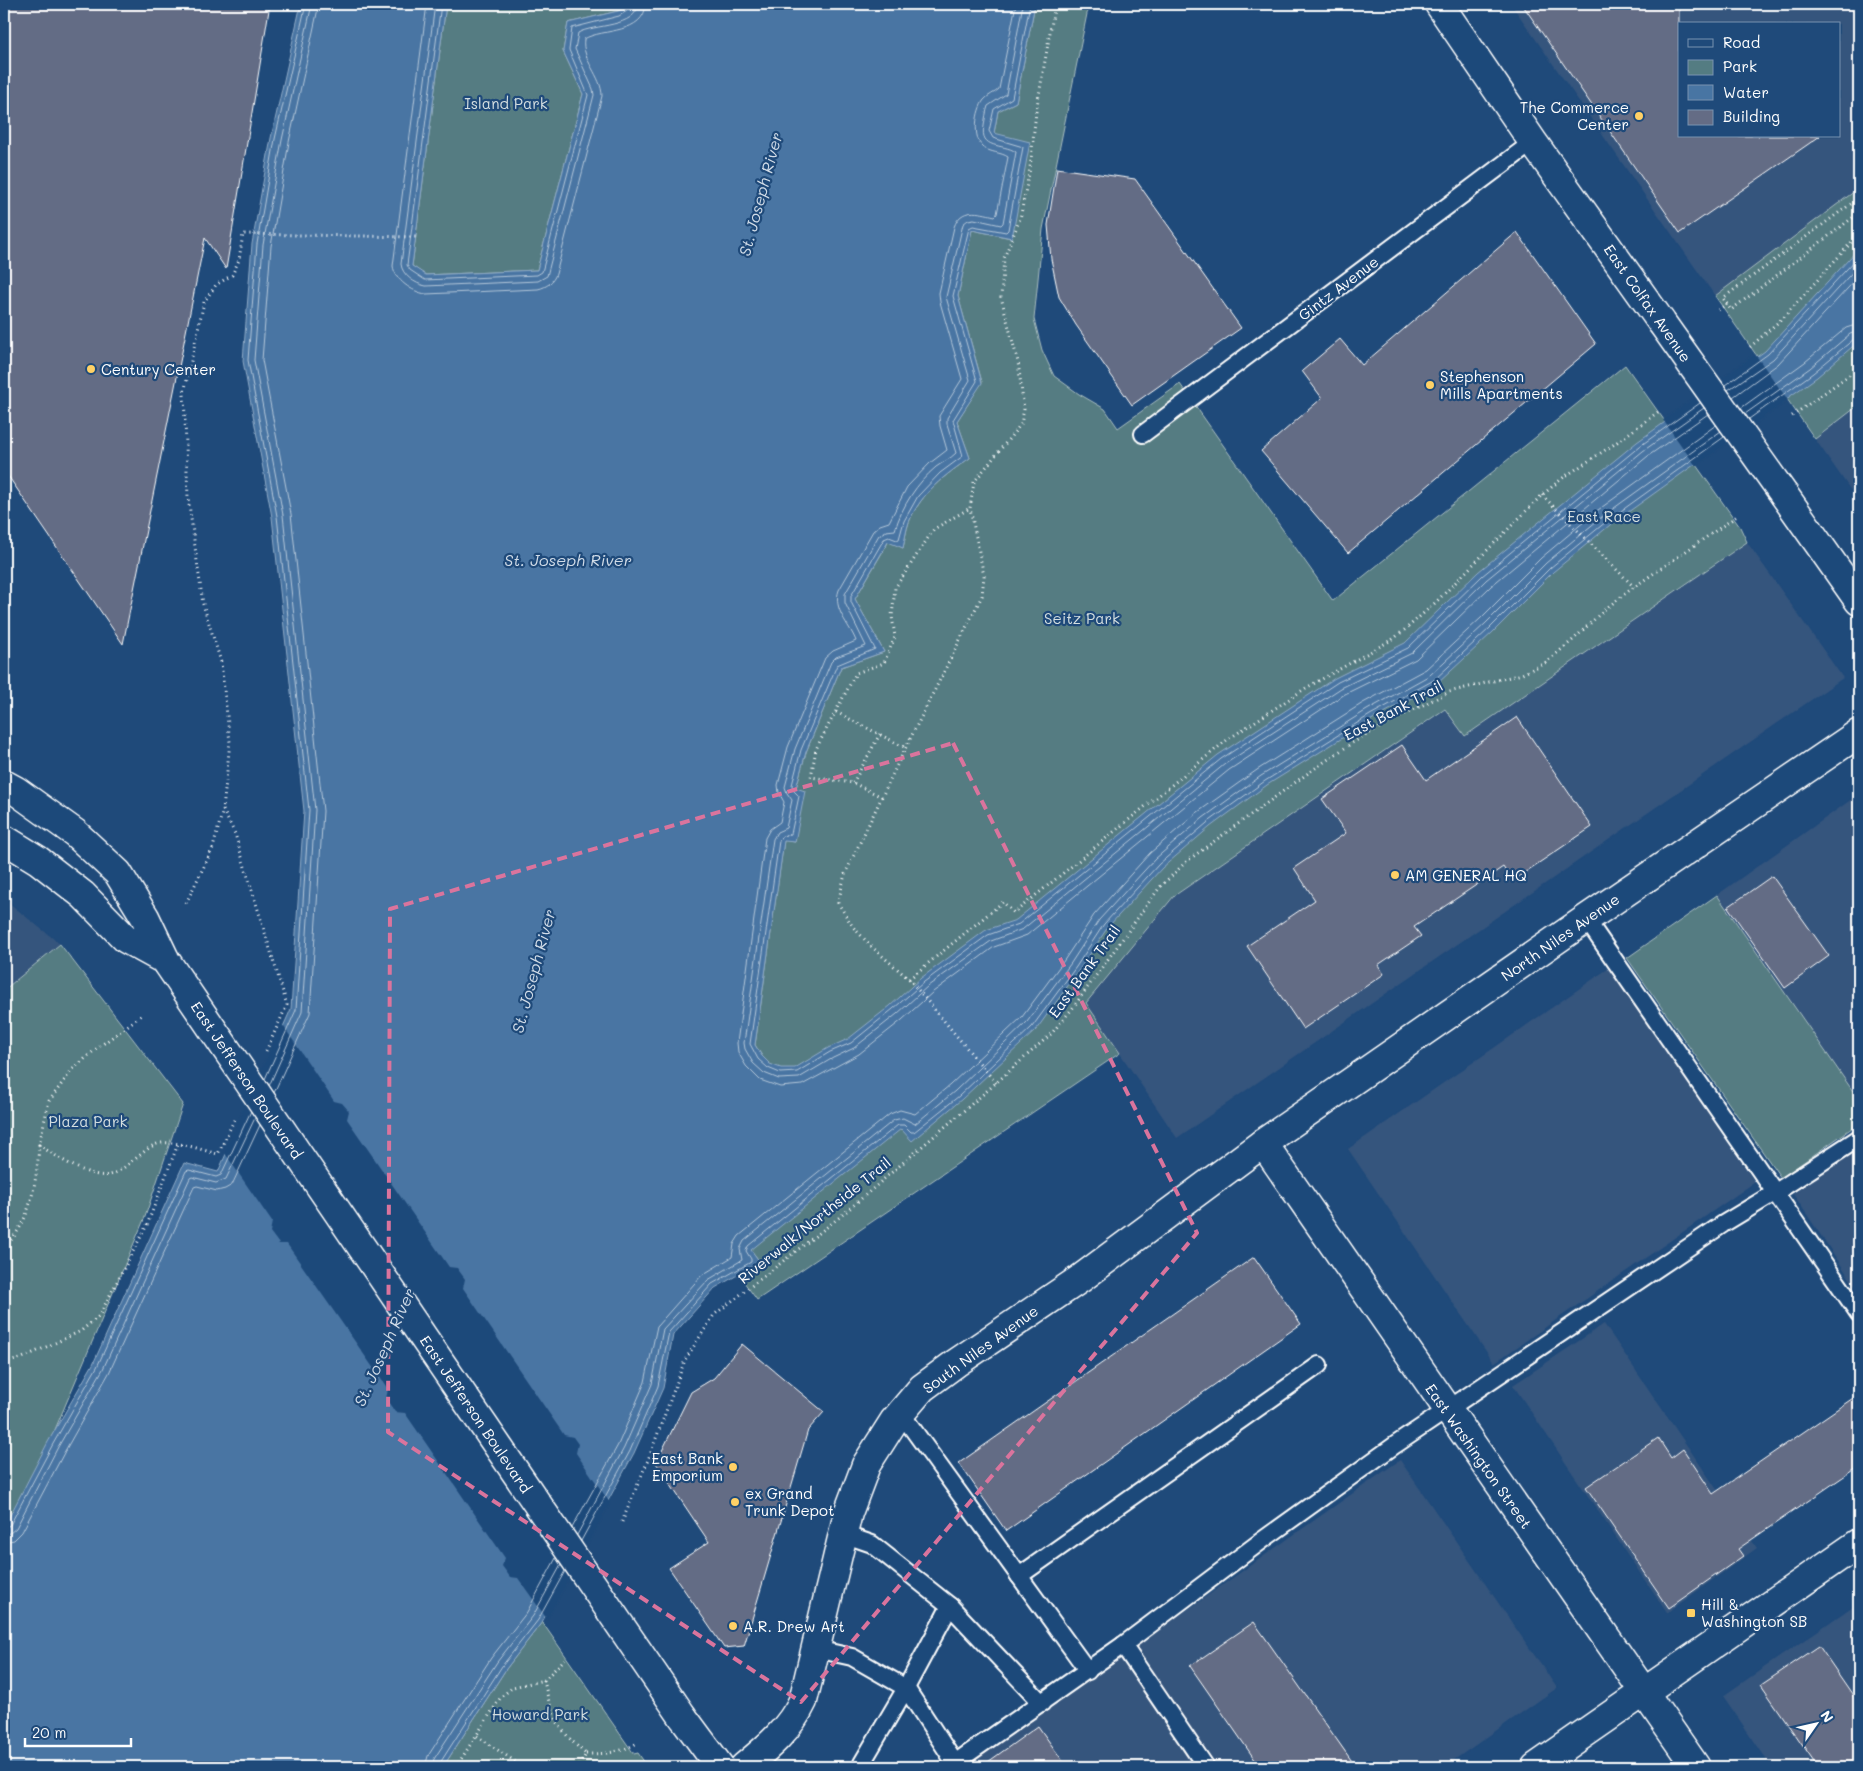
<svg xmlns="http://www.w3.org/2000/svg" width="1863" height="1771" font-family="Mali,sans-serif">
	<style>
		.built { fill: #34547d; fill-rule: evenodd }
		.green { fill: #547c82; stroke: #aabec0 }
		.water { fill: #4875a3; stroke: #91acc8 }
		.pier { fill: #1f4a7a }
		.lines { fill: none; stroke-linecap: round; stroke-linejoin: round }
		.shore { stroke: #b6c8da; stroke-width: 1 }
		.building { fill: #646c85; stroke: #fff }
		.lane-casing { stroke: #fff; stroke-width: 20 }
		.street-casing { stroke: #fff; stroke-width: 31 }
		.secondary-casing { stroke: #fff; stroke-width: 31 }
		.primary-casing { stroke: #fff; stroke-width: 31 }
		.path { stroke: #fff; stroke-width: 3; stroke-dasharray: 1 4; stroke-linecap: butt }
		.lane { stroke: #1f4a7a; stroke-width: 16 }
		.street { stroke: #1f4a7a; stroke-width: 28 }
		.secondary { stroke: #1f4a7a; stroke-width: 28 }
		.primary { stroke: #1f4a7a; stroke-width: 28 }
		.secondary-bridge-casing { stroke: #fff; stroke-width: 31; stroke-linecap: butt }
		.primary-bridge-casing { stroke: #fff; stroke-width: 31; stroke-linecap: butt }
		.secondary-bridge { stroke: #1f4a7a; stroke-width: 28 }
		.primary-bridge { stroke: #1f4a7a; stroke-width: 28 }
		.marked { fill: none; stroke: #da749d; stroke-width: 4; stroke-dasharray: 10 6; stroke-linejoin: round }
		.poi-dot { fill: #ffd166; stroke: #1f4a7a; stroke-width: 2 }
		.labels { text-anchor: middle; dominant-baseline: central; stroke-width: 4.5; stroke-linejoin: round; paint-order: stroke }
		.park-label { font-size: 15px; fill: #d4dee0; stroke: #1f4a7a }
		.poi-label { font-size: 15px; fill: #fff; stroke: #1f4a7a; text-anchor: start }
		.street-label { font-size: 15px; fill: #fff; stroke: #1f4a7a }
		.water-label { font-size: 16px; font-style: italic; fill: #d1dce8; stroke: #1f4a7a }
	</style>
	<rect width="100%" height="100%" fill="#1f4a7a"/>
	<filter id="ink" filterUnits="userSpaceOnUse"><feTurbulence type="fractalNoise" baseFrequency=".02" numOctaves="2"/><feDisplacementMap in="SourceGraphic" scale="10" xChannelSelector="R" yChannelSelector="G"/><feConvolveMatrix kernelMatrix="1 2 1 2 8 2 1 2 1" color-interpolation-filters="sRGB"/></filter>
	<g filter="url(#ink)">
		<g class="built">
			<path d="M1511,4H1859V188L1715,296ZM1679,24H1839V136H1679Z"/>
			<path d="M1859,405V502L1815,439Z"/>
			<path d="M1747,542L1843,678L1177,1138L1086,1003L1174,896L1446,709L1465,736Z"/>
			<path d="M1859,794V1100L1717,895Z"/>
			<path d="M4,899L60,944L4,990Z"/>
			<path d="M1609,968L1755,1182L1494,1363L1348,1149Z"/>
			<path d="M1859,1148V1292L1793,1194Z"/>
			<path d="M1604,1324L1757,1548L1667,1613L1513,1385Z"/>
			<path d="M1400,1460L1557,1688L1444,1767H964Z"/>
			<path d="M1859,1602V1767H1772L1723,1696Z"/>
		</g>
		<g class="green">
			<path d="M446,4H630L618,11L568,23L563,51L583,94L537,270L425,275L412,266Z"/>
			<path d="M1035,4H1089L1043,229L1034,319L1042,350L1054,376L1079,394L1105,409L1118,428L1180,384L1333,601L1625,365L1740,527L1747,542L1465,736L1445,709L1174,896L1086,1003L1120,1053L757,1300L739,1275L760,1262L751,1250L770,1064L762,1056L755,1045L784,840L795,842L796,788L806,752L841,667L884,652L855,599L889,541L903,548C905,540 906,530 909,522C921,493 945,475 970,458L957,421L982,382L958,296L972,230L1011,238L994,133L998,111L1016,102Z"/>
			<path d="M1859,188V405L1815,439L1715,296Z"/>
			<path d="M1717,895L1859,1100V1123L1781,1178L1627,958Z"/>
			<path d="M60,944L183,1104L145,1217L4,1550V990Z"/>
			<path d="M542,1622L634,1754L638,1753L645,1763L646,1767H443L506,1669Z"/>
		</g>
		<path class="water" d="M301,4H446L412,266L426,275L537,270L583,94L563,51L568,23L618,11L630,4H1035L1016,102L998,111L994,133L1030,142L1012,238L972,230L958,296L982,383L957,421L970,458C945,475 921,493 909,522C906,530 905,540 903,548L888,542L855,599L884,652L841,667L806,752L796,788L805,791L795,842L784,841L755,1045L762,1056L770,1064L781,1068H795L828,1048L848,1039L890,1006L921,978L986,930L1016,920L1218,755L1335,678L1405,643L1478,572L1637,442L1765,351L1859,248V341L1817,377L1610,525L1553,572L1493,632L1437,684L1373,719L1267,785L1210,827L1162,868L1108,927L1080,969L1036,1030L962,1099L912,1141L901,1129L751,1250L760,1262L715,1288L673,1335L663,1388L634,1453L542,1622L506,1669L443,1767H4V1527L48,1442L93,1364L184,1163L218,1172L291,1009L304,811L272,517L243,361L252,244L271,138Z"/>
		<g class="pier">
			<path d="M1755,354L1788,400L1696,466L1663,420Z"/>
			<path d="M282,1024L334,1101L342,1103L349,1111L347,1119L449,1267L457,1268L465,1279L463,1288L564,1435L573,1437L578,1444L576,1453L610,1503L547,1619L518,1578L510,1577L502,1566L505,1558L405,1413L395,1412L386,1399L388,1389L287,1244H279L270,1232L272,1222L224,1152Z"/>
		</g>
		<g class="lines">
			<g class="shore">
				<path d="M427,4L393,266C395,280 412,292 426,294L538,289C547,287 553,282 556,274L602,96C602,76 581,60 584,39C603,28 644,35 646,4"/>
				<path d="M435,4L401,264C402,275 415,284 426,286L538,281L547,276L594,95L593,89L575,49L578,33C593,24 637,28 638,4"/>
				<path d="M441,4L407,265L410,270L425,280L537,275L542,272L588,95L569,50L572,28L619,16L630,9L632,4"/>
				<path d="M1016,4L999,89C995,93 988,95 984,100C976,110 972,138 983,147C990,153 1001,152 1008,157L997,214L995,216C978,212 961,207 954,227L939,293L940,302L962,379L939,416L940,426L947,450L930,463L907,487L889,522L880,525L873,531L839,590C832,609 850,625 856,641L833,651L825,658L788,747L778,785L779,793L784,802L780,822L770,829L765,838L737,1043L738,1052L746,1066L760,1080L780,1087L802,1085L859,1054L902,1020L933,992L994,947L1027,935L1229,770L1345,694L1416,659L1491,586L1648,456L1708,414"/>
				<path d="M1023,4L1006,94L988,106C986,112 985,119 984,126C979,150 1003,143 1016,152L1003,223L1001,225L974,219L968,220L963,224L946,297L970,380L947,418V424L956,453C950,459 943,462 936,467C917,483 902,506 895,530L886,531L879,535L845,594V603L866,646L836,657L831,662L795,749L785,787L787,793L792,800L786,828L777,832L773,839L744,1043L745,1049L753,1063L764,1073L779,1079L799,1078L833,1058L854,1048L897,1014L928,986L991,941L1023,929L1225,764L1341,688L1412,653L1486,580L1643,451L1704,408"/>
				<path d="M1030,4L1012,98L994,109L989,131L993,138L1023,147L1008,230L1006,232L973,226L969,228L953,296L977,381L953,420L963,456L940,473L918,496L904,521L899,539L897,540L889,537L884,539L851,596V602L875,649L837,665L801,750L792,785L793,790L799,796L791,834L782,836L779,841L750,1044L758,1059L768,1068L780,1073L797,1072L830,1052L851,1043L893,1009L924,982L988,935L1019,924L1221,759L1338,682L1408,648L1482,576L1640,446L1700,403"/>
				<path d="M1725,385L1768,354L1859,256"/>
				<path d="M1728,390L1773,359L1859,265"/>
				<path d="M1733,397L1778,364L1859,276"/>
				<path d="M1741,408L1805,362L1846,328L1859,324"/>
				<path d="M1745,414L1810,368L1850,334L1859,331"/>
				<path d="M1749,419L1813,373L1854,339L1859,338"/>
				<path d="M265,1079L296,1010L309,810L277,516L248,360L257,244L275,139L306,4"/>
				<path d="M269,1086L302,1012L315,810L283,515L254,360L263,245L282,140L312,4"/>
				<path d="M274,1093L310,1013L323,811L291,514L262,360L271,246L289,142L319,4"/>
				<path d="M4,1528L10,1525L53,1444L97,1367L186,1171L189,1170L216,1177L221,1175L251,1111"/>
				<path d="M572,1528L618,1445L645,1382L657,1326L702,1275L732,1257L734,1244L739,1236L890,1114L900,1110L915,1114L950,1085L1022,1017L1065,959L1094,915L1150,853L1198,812L1257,770L1363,703L1426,669L1481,618L1541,558L1598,510L1716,425"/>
				<path d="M4,1534L10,1533L16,1528L58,1447L103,1369L190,1178L192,1177L216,1183L226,1179L255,1118"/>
				<path d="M577,1535L624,1448L652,1384L663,1329L708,1280L742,1260L740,1249L744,1241L894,1120L903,1118L915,1124L955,1091L1027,1022L1071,963L1099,920L1155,859L1203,818L1261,776L1367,710L1430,675L1486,623L1546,563L1603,516L1721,431"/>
				<path d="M581,1541L630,1451L658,1386L669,1332L712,1284L751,1262V1259L746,1251L748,1246L898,1125H904L911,1132H914L959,1096L1032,1027L1076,967L1104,924L1159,864L1207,823L1265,781L1370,715L1434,680L1490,628L1550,568L1607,521L1724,437"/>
				<path d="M4,1542L14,1540L22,1532L65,1451L109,1373L194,1187L197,1186L217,1191L225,1189L232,1185L260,1125"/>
				<path d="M425,1767L428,1756L491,1658L527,1612L556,1558"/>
				<path d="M432,1767L434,1759L497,1662L533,1616L561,1565"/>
				<path d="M439,1767L440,1763L502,1666L538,1620L565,1571"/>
			</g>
		</g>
		<g class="building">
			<path d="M4,4H270L226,269L205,238L123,644L4,470Z"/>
			<path d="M1522,4H1679V136H1820L1680,233Z"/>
			<path d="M1057,168L1135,179L1241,328L1132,405L1076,325L1059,297L1051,259L1048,225Z"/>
			<path d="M1517,232L1596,344L1348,553L1261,451L1322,398L1302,371L1340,339L1362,365Z"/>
			<path d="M1517,717L1592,827L1512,881L1503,867L1414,927L1421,936L1378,965L1384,974L1303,1029L1247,946L1315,900L1294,868L1346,833L1322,799L1402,745L1426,780Z"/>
			<path d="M1772,876L1829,956L1785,988L1728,907Z"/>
			<path d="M1254,1257L1301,1324L1006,1531L959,1463Z"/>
			<path d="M742,1344L824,1412L808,1430L744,1646L724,1648L669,1568L709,1542L656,1463L691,1392L714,1378Z"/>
			<path d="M1859,1394V1466L1738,1549L1743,1556L1669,1608L1586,1487L1658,1438L1671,1458L1683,1449L1713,1494Z"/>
			<path d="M1254,1622L1356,1767H1260L1190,1666Z"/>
			<path d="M1819,1646L1859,1704V1767H1818L1761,1685Z"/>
			<path d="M1038,1726L1067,1767H981Z"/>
		</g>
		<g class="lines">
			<g class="lane-casing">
				<g id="lane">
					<path d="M1143,434L1533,142"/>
					<path d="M1586,919L1859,1314"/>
					<path d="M901,1413L1088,1671"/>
					<path d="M843,1534L872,1544L950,1606L906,1688L862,1763L864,1767"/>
					<path d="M1019,1576L1319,1365"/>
					<path d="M950,1606L1042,1703"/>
					<path d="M1123,1645L1206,1767"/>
					<path d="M816,1649L852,1657L906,1688L955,1763"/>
					<path d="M949,1767L1123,1645L1264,1539L1395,1445L1723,1224L1776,1192L1859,1138"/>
				</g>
			</g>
			<g class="street-casing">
				<path id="street" d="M1263,1143L1696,1767"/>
			</g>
			<g class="secondary-casing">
				<g id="secondary">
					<path d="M4,784L15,790L75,833L118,873L145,917L166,961"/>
					<path d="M4,839L38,860L83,895L126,939L166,961"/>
					<path d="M683,1717L720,1767"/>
					<path d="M744,1767C767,1748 790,1729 803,1701L848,1513L866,1465L894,1421L922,1388L956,1363L1080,1279L1263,1143L1586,919L1859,733"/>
					<path d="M1536,1767L1859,1543"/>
				</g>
			</g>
			<g class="primary-casing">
				<g id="primary">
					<path d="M1439,4L1533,142L1662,323"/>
					<path d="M1785,496L1859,601"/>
				</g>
			</g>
			<g class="path">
				<path d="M1859,198L1723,298L1731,310L1859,213"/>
				<path d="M1718,310L1727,304"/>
				<path d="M1750,347L1784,317L1859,234"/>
				<path d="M1792,416L1859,368"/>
				<path d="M1542,495L1634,587"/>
				<path d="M836,712L906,748"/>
				<path d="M853,783L880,734"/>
				<path d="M882,797L853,783L811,777L816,749L856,673L884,663L895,637L892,616L895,588L934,529L970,508"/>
				<path d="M186,903L213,848L223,810"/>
				<path d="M909,979L1003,902L1014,913L1227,740L1306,688L1393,639L1407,628L1436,602L1542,495L1564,477L1613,445L1658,412"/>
				<path d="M266,1051L287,1005L235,834L223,810L230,742L221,662L203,604L188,497L184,393L204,302L216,285L232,275L239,260L243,234L416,237"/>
				<path d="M996,1083L909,979L872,947L853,927L838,903L845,874L898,763L982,596L984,576L970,508L974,482L1021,424L1024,409L1018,362L1001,297L1004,258L1020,219L1030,168L1036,112L1055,4"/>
				<path d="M39,1145L49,1101L72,1070L96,1049L142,1015"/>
				<path d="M4,1247C31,1224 37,1179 39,1145C56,1156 93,1182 113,1174C119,1171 127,1166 132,1161C142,1155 149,1145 161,1143C179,1141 201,1150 218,1154L235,1118"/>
				<path d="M4,1363L20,1359L81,1331L99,1316L147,1225L178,1144"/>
				<path d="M622,1522L648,1460L685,1360L714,1315L841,1216L996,1083L1051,1034L1072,1009L1160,887L1187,861L1311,771L1352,743L1393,720L1449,692L1522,674L1545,663L1573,640L1605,609L1634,587L1737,516"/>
				<path d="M544,1680C551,1716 558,1730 586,1754L579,1767"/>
				<path d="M477,1736L523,1767"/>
				<path d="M586,1754C605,1754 620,1753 637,1743"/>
				<path d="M456,1767L501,1697L513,1687L544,1680L565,1659"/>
			</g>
			<use href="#lane" class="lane"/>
			<use href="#street" class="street"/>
			<use href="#secondary" class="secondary"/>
			<use href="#primary" class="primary"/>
			<g class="secondary-bridge-casing">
				<path id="secondary-bridge" d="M166,961L683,1717"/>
			</g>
			<g class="primary-bridge-casing">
				<path id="primary-bridge" d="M1662,323L1785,496"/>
			</g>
			<use href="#secondary-bridge" class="secondary-bridge"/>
			<use href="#primary-bridge" class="primary-bridge"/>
		</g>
	</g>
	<path class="marked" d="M953,743L1197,1233L801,1702L388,1432L390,909Z"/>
	<g class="poi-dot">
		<circle cx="1639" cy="116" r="5"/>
		<circle cx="91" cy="369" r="5"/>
		<circle cx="1430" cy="385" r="5"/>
		<circle cx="1395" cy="875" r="5"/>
		<circle cx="733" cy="1467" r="5"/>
		<circle cx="735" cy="1502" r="5"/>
		<rect x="1686" y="1608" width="10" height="10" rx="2.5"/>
		<circle cx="733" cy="1626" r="5"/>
	</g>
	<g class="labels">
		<g class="park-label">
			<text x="506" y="103">Island Park</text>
			<text x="1604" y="516">East Race</text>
			<text x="1082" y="618">Seitz Park</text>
			<text x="88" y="1121">Plaza Park</text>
			<text x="540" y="1714">Howard Park</text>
		</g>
		<g class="poi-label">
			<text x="1629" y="107" text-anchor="end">The Commerce<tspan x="1629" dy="17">Center</tspan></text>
			<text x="101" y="369">Century Center</text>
			<text x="1440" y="376">Stephenson<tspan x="1440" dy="17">Mills Apartments</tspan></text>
			<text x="1405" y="875">AM GENERAL HQ</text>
			<text x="723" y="1458" text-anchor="end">East Bank<tspan x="723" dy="17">Emporium</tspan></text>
			<text x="745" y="1493">ex Grand<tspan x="745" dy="17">Trunk Depot</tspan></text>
			<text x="1701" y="1604">Hill &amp;<tspan x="1701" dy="17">Washington SB</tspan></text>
			<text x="743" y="1626">A.R. Drew Art</text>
		</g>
		<g class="street-label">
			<text transform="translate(1338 288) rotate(-37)">Gintz Avenue</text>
			<text transform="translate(1648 303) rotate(55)">East Colfax Avenue</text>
			<text transform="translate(1393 710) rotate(-28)">East Bank Trail</text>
			<text transform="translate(1560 937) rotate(-35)">North Niles Avenue</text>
			<text transform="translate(1084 971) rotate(-54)">East Bank Trail</text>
			<text transform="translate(247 1080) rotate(56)">East Jefferson Boulevard</text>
			<text transform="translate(814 1220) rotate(-39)">Riverwalk/Northside Trail</text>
			<text transform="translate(980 1349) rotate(-36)">South Niles Avenue</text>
			<text transform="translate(476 1414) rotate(56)">East Jefferson Boulevard</text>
			<text transform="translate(1479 1456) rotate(55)">East Washington Street</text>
		</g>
		<g class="water-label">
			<text transform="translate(760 194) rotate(-75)">St. Joseph River</text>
			<text x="568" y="559">St. Joseph River</text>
			<text transform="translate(533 971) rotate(-75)">St. Joseph River</text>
			<text transform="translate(384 1347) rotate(-66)">St. Joseph River</text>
		</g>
	</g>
	<rect width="1863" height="1771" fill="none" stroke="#1f4a7a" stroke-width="20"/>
	<rect x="10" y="10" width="1843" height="1751" fill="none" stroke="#fff" stroke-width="2" filter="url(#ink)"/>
	<rect x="1678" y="22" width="162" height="115" fill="#1f4a7a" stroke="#7992af"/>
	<rect x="1688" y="39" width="25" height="8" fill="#1f4a7a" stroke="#7992af"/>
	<text x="1723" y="48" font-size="15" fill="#ffffff">Road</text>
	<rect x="1688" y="60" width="25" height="15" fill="#547c82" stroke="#7992af"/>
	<text x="1723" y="72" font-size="15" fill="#ffffff">Park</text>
	<rect x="1688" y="85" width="25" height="15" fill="#4875a3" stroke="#7992af"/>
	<text x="1723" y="98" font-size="15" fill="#ffffff">Water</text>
	<rect x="1688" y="110" width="25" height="15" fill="#646c85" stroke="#7992af"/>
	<text x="1723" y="122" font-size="15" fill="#ffffff">Building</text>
	<g transform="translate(1816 1724) rotate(56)" stroke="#1f4a7a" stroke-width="4" paint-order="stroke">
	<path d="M0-4L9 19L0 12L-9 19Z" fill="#ffffff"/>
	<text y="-8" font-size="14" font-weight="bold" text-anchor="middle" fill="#ffffff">N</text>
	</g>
	<path d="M25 1738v8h106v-8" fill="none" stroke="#ffffff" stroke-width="2.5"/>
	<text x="32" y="1738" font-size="15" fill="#ffffff" stroke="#1f4a7a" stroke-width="4" paint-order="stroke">20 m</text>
</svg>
